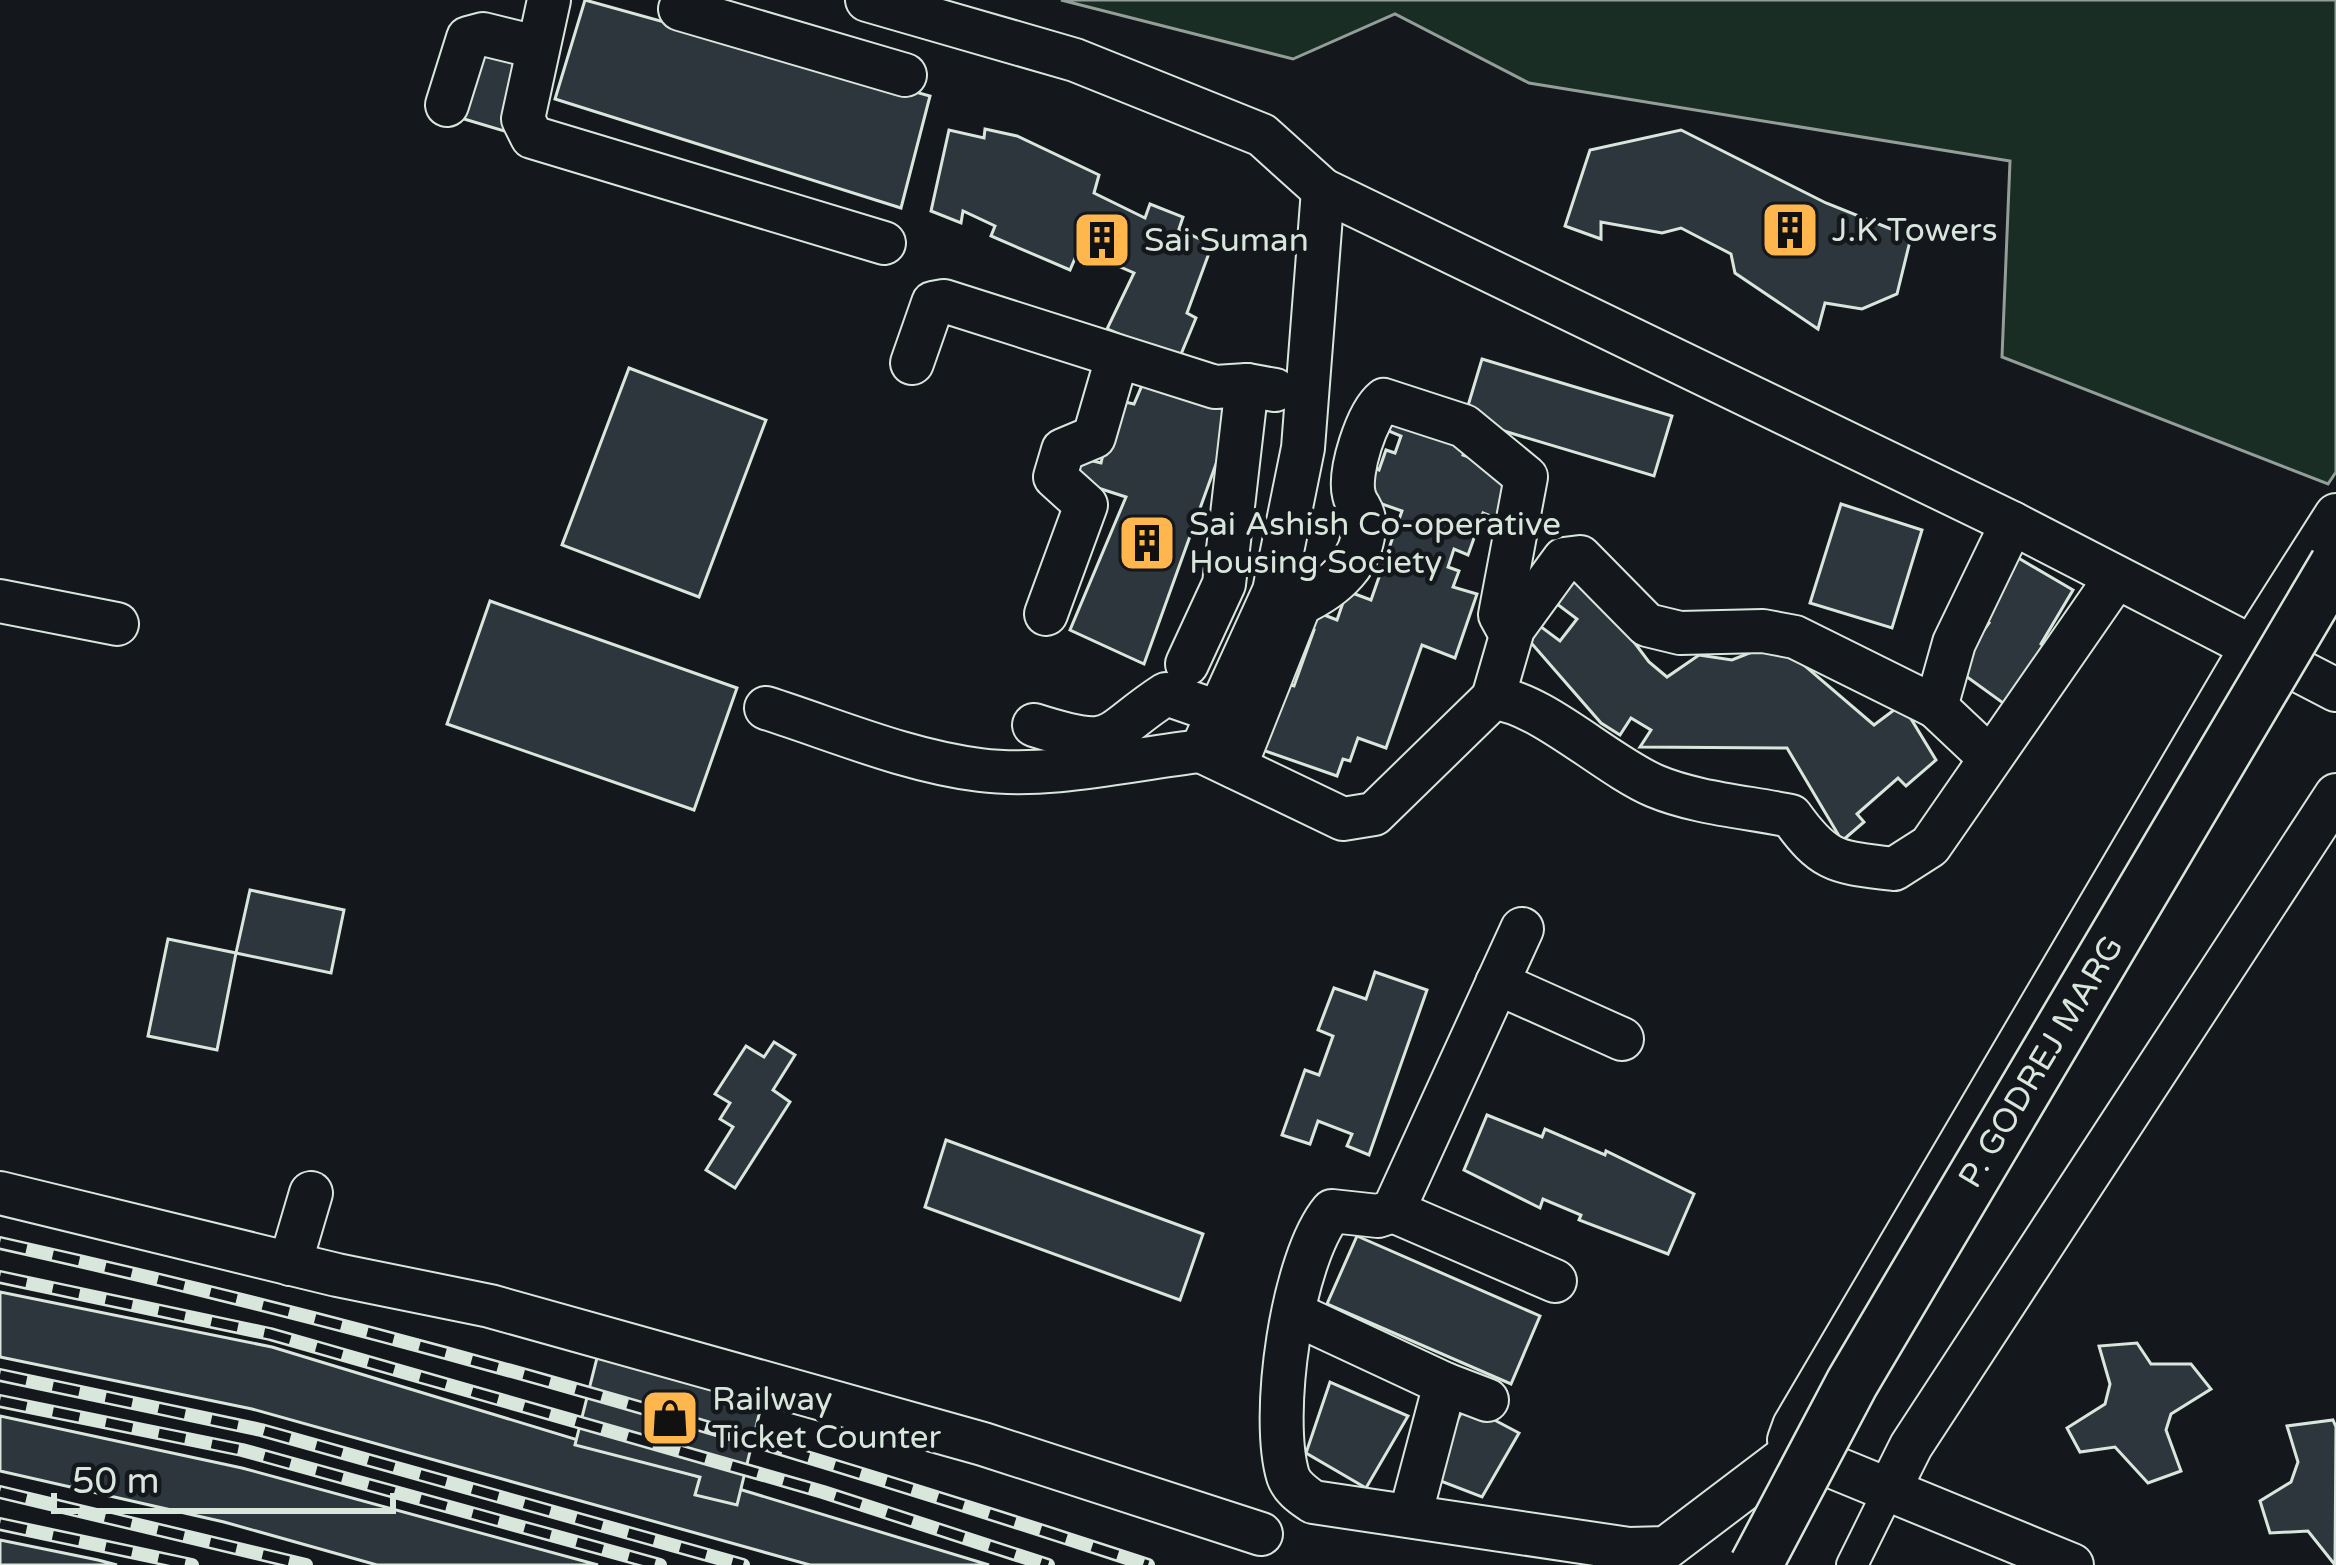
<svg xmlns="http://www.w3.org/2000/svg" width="2336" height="1565" font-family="'Varela Round',sans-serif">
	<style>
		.green { fill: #1a2d24; stroke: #939e99; stroke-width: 3 }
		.building { fill: #2c363c; stroke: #d8e6dc; stroke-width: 3 }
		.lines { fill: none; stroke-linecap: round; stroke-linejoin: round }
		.pedestrian-casing { stroke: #d8e6dc; stroke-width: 34 }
		.minor-casing { stroke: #d8e6dc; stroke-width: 46 }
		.pedestrian { stroke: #14181c; stroke-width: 30 }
		.minor { stroke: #14181c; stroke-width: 42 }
		.rail-casing { stroke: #d8e6dc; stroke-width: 14 }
		.rail { stroke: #14181c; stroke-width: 9; stroke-dasharray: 27; stroke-linecap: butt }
		.tertiary-bridge-casing { stroke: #d8e6dc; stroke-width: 56; stroke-linecap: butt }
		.tertiary-bridge { stroke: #14181c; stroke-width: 51 }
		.labels { text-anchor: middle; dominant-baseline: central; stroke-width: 9; stroke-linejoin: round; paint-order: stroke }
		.poi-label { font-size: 33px; fill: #d8e6dc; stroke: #14181c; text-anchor: start }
		.street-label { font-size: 33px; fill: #d8e6dc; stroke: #14181c }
	</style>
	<rect width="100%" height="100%" fill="#14181c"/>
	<path class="green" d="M1061,0H2336V472L2328,484L2002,357L2010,161L1529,83L1395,14L1293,59Z"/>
	<g class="building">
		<path d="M585,0L930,96L901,208L555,99Z"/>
		<path d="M486,45L526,57L504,131L464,119Z"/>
		<path d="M985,129L1017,136L1099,175L1094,193L1145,218L1150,204L1183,217L1179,229L1212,245L1187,313L1196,318L1179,359L1107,329L1134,273L1079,249L1070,270L991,236L995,226L963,211L961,223L931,211L949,130L984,138Z"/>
		<path d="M1681,130L1826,203L1911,237L1897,294L1862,309L1825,303L1818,329L1735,273L1731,254L1681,228L1662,233L1601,222V239L1565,226L1590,150Z"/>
		<path d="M1482,359L1672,416L1654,476L1464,419Z"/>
		<path d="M629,368L766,420L699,597L562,545Z"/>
		<path d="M1146,376L1234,414L1144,664L1070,630L1126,497L1067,478L1072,456L1101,463L1116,400L1134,404Z"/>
		<path d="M1386,406L1470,436L1463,455L1513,472L1496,518L1483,513L1468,555L1454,549L1448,567L1459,571L1453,587L1477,594L1455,658L1422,645L1386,748L1358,738L1350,761L1343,759L1337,776L1254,747L1284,683L1294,686L1314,630L1308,628L1314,611L1337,620L1347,591L1371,600L1402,511L1362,497L1372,467L1379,470L1386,450L1395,453L1401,436L1379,427Z"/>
		<path d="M1841,504L1922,530L1892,628L1810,603Z"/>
		<path d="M2015,556L2073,590L2041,644L2051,652L2010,708L1956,669L1989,623L1979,617Z"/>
		<path d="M1578,568L1649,662L1667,677L1699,655L1732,660L1777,642L1874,725L1902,704L1936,760L1906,786L1898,778L1857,814L1864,822L1842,841L1787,748L1640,747L1651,730L1631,718L1620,735L1601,723L1526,637L1536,623L1560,641L1577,619L1553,601Z"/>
		<path d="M490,601L737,688L694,810L447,724Z"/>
		<path d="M250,890L344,910L331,973L236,953Z"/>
		<path d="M168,939L236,953L217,1050L148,1036Z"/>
		<path d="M1375,972L1427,990L1369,1155L1347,1146L1352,1134L1318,1121L1310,1144L1282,1135L1305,1070L1319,1075L1333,1036L1318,1030L1334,988L1366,999Z"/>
		<path d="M774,1042L795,1055L773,1090L790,1102L735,1188L706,1170L733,1127L720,1119L730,1103L715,1094L746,1046L764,1057Z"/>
		<path d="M1487,1115L1542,1137L1545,1129L1605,1155L1606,1151L1694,1194L1668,1254L1579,1220L1581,1215L1543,1199L1540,1208L1464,1170Z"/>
		<path d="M946,1140L1203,1234L1180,1300L925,1207Z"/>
		<path d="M1357,1236L1540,1316L1511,1384L1327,1304Z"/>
		<path d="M0,1292L272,1347L989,1565H810L252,1409L0,1357Z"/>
		<path d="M2137,1343L2151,1364H2191L2211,1389L2171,1414L2166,1430L2181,1471L2148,1483L2115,1447L2080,1452L2067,1428L2105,1404L2110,1384L2099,1346Z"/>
		<path d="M599,1350L765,1390L737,1505L695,1495L700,1477L575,1445Z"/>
		<path d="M1330,1382L1408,1416L1366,1488L1306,1453Z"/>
		<path d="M1466,1405L1519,1433L1482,1497L1425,1475Z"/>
		<path d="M0,1416L242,1468L598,1565H377L224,1522L0,1471Z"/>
		<path d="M2333,1420L2336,1427L2335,1565L2308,1531L2270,1533L2260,1501L2291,1482L2298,1462L2287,1426Z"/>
		<path d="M0,1540L98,1560L117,1565H0Z"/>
	</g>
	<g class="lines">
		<g class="pedestrian-casing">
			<path id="pedestrian" d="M1852,1565L1888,1492"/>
		</g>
		<g class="minor-casing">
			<g id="minor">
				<path d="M549,0L523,119L532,137L884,243"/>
				<path d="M867,0L1075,60L1262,135L1323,190L2012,523L2336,690"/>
				<path d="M680,9L905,75"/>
				<path d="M447,105L468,38L483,34L536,47"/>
				<path d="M912,363L933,303L944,301L1215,387L1247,385"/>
				<path d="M0,601L117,624"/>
				<path d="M1046,614L1086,505L1055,477L1063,450L1094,437L1117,358"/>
				<path d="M1187,664L1224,584L1247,385L1275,390"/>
				<path d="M1493,698L1513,629L1564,559L1580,557L1647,625L1680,633L1763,631L1795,637L1936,707L1954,643L2012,523"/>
				<path d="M1936,707L1989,757"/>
				<path d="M766,708C835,730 907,761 980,770C1050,779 1130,759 1201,751"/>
				<path d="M1034,725C1119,752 1101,736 1166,694L1218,712"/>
				<path d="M1201,751L1343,819L1374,814L1493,698C1541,702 1606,765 1655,786C1695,803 1747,807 1791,816C1825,864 1838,862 1894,869L1930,846L2115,579"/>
				<path d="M1201,751L1274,591L1303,448L1323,190"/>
				<path d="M1235,767L1300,604C1334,588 1366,562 1364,520C1364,511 1356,505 1354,495C1348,472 1367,414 1384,400L1464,426L1526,477L1500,615L1511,635"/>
				<path d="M1522,929L1393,1211L1378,1216L1332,1211C1292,1259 1270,1416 1288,1476C1292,1488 1303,1495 1313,1502L1629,1549L1666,1548L1794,1451"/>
				<path d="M1497,983L1622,1039"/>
				<path d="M0,1193L337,1275L490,1306L983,1444L1261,1534"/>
				<path d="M1393,1211L1555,1281"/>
				<path d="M290,1264L311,1193"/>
				<path d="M1295,1314L1445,1384L1410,1516"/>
				<path d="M1445,1384L1487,1400"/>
				<path d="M1794,1451L1789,1440L1794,1426L2252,647L2336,515"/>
				<path d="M1794,1451L2072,1565"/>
				<path d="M1888,1492L1911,1446L2336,795"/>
			</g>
		</g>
		<use href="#pedestrian" class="pedestrian"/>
		<use href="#minor" class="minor"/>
		<g class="rail-casing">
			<g id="rail">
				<path d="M0,1243C392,1330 767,1440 1148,1565"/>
				<path d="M0,1277L270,1334L823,1492L1048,1565"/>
				<path d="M0,1375L261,1430L743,1565"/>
				<path d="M0,1401L242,1450L660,1565"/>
				<path d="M0,1492L306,1565"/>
				<path d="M0,1524L192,1565"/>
			</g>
		</g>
		<use href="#rail" class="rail"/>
		<g class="tertiary-bridge-casing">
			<path id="tertiary-bridge" d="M1756,1565L1852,1383L2336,564"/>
		</g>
		<use href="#tertiary-bridge" class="tertiary-bridge"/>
	</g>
	<defs>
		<g id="building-square" transform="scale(3)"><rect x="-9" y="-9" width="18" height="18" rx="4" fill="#ffb74d" stroke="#14181c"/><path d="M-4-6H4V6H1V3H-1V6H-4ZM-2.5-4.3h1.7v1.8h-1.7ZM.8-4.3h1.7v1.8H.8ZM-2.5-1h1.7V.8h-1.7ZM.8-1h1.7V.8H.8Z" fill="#111"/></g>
		<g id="shop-square" transform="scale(3)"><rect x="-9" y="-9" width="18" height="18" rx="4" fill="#ffb74d" stroke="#14181c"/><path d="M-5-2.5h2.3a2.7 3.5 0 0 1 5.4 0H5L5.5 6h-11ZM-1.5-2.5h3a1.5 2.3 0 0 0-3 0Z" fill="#111"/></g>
	</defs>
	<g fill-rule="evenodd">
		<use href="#building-square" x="1790" y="230"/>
		<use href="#building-square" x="1102" y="240"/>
		<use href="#building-square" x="1147" y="543"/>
		<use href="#shop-square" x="670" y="1418"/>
	</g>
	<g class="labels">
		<g class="poi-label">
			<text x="1832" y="230">J.K Towers</text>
			<text x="1144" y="240">Sai Suman</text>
			<text x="1189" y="524">Sai Ashish Co-operative<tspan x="1189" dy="38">Housing Society</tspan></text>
			<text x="712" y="1399">Railway<tspan x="712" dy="38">Ticket Counter</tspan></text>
		</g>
		<g class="street-label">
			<text transform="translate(2041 1062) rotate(-59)">P. GODREJ MARG</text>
		</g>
	</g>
	<path d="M54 1493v18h339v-18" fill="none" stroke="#d8e6dc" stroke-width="6"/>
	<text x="72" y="1493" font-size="36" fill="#d8e6dc" stroke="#14181c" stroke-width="9" paint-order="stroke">50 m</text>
</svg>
